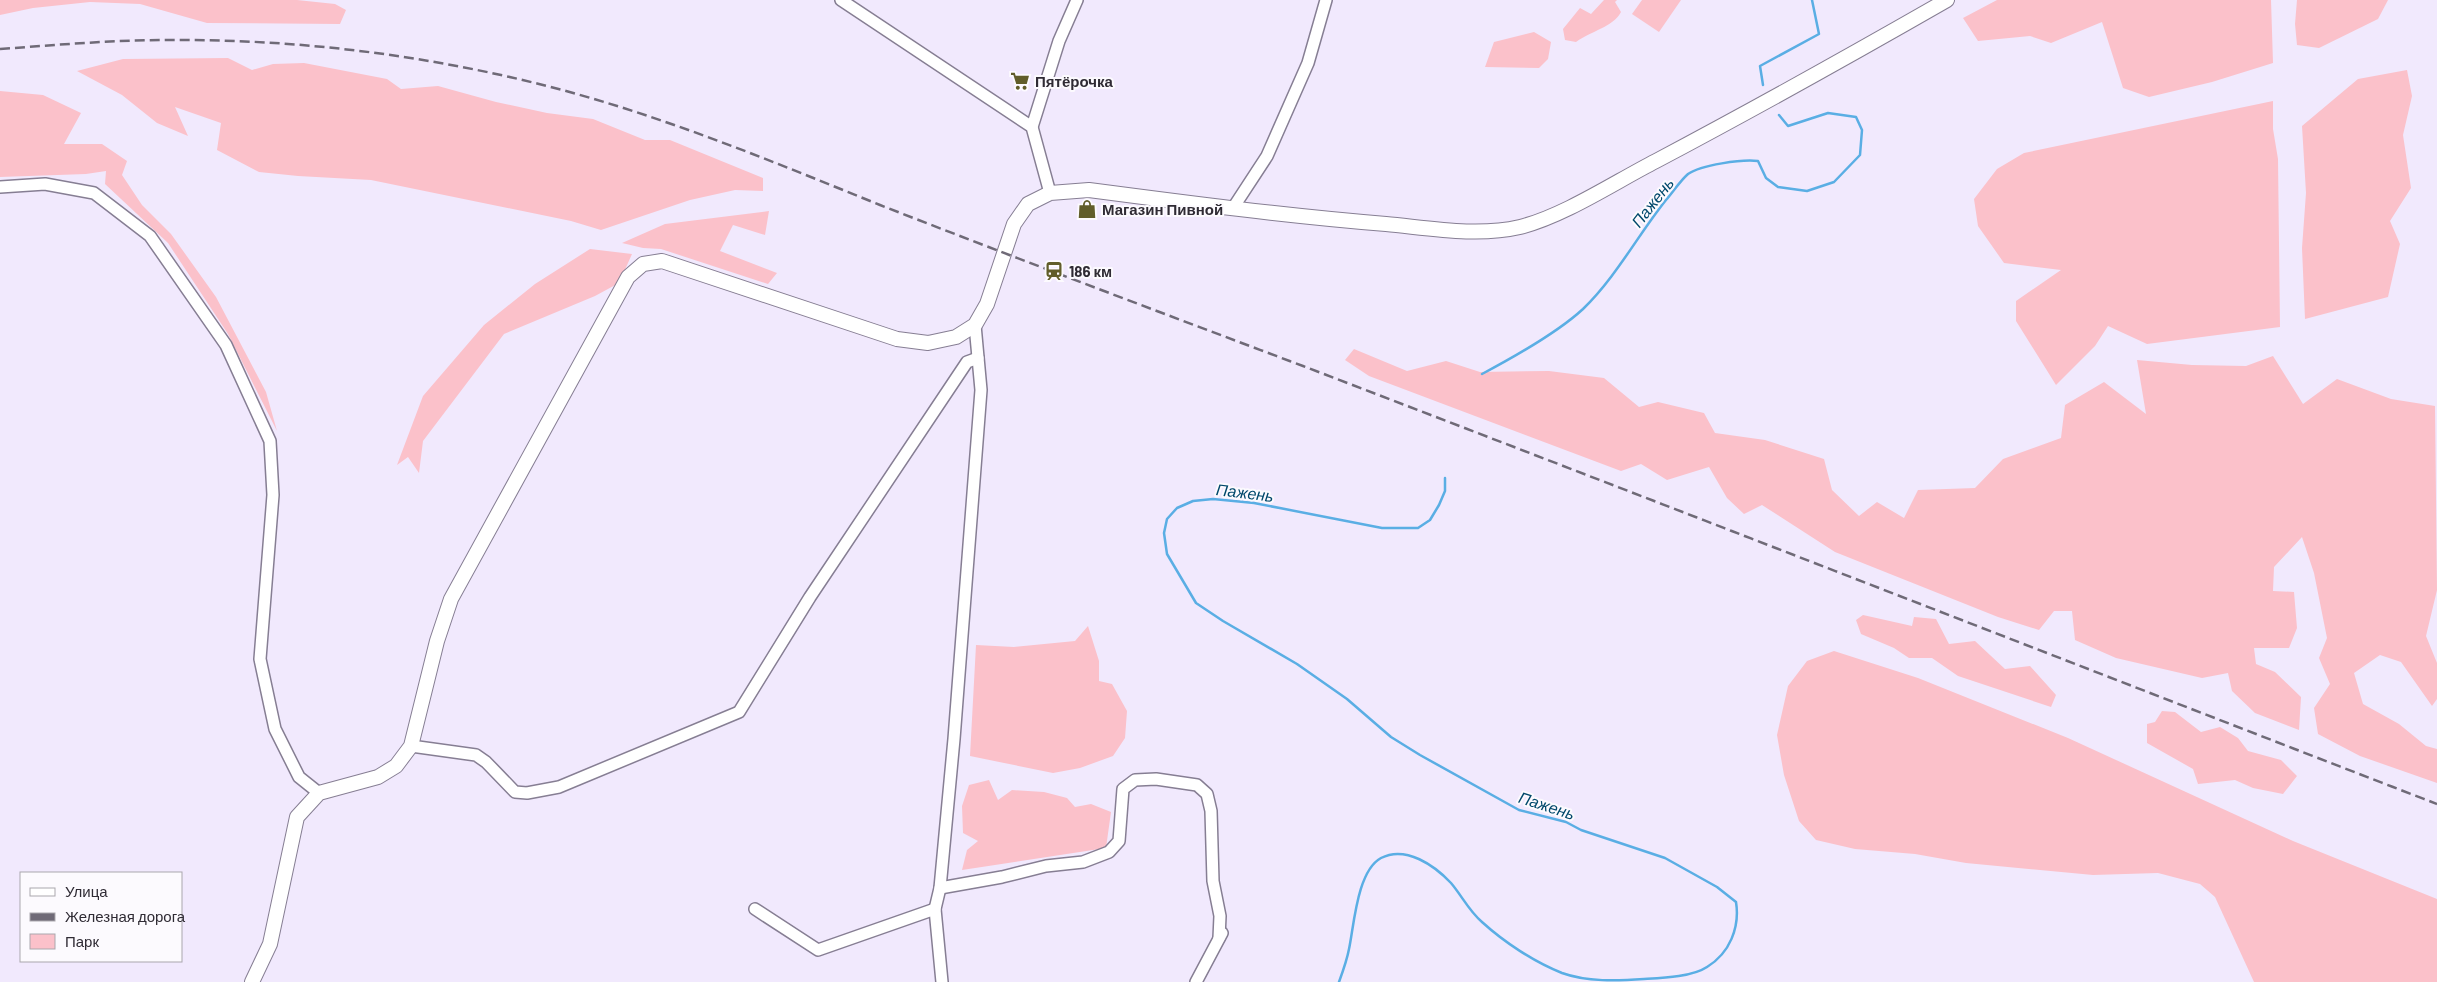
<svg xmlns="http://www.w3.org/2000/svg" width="2437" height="982" font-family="Barlow,sans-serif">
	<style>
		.green { fill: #fbc1ca }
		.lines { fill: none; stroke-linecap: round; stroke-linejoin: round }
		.stream { stroke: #5aaee4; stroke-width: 2.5 }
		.minor-casing { stroke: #867e93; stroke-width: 14 }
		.tertiary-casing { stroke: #867e93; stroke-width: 16 }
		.minor { stroke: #fff; stroke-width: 11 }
		.tertiary { stroke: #fff; stroke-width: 14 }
		.rail { stroke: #6f6a77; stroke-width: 2.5; stroke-dasharray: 10 5; stroke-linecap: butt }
		.labels { text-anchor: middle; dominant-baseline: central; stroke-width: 4; stroke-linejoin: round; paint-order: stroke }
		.poi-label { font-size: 15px; font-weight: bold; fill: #2f2b34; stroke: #fcfafe; text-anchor: start }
		.water-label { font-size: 16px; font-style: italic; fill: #01486b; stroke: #fcfafe }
	</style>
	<rect width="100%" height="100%" fill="#f1e9fd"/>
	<g class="green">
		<path d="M0,0H297L335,4L346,10L340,24L207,23L140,4L90,2L33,8L0,15Z"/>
		<path d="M1604,0H1617L1615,2L1621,12C1613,27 1591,31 1576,42L1565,40L1563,29L1580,8L1591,14Z"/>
		<path d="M1642,0H1681L1659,32L1632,14Z"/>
		<path d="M1997,0H2271L2273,63L2212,82L2149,97L2123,88L2102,22L2051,43L2030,36L1978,41L1963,18Z"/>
		<path d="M2297,0H2388L2378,19L2319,48L2297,45L2295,24Z"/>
		<path d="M1534,32L1551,42L1548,59L1539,68L1485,67L1494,42Z"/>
		<path d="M228,58L252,70L273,64L304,63L387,79L401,89L438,86L496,102L547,113L593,119L645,140H670L763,178V191L735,190L690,200L601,230L571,221L371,180L298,176L259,172L217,150L221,123L175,107L188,136L157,123L122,95L77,71L123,59Z"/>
		<path d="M2407,70L2412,96L2403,135L2411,188L2390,221L2400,244L2388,297L2305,319L2302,248L2306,193L2302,126L2358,79Z"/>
		<path d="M0,91L43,95L81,113L64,144H102L127,161L122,175L142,205L171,234L216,297L266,392L277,431L228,334L168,243L105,184L106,171L86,174L0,177Z"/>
		<path d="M2273,101V129L2278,159L2280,327L2147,344L2108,326L2095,346L2056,385L2016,321V301L2061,270L2004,263L1978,226L1974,199L1997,169L2024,153Z"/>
		<path d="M769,211L765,235L733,225L720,251L777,273L768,284L661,249L643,248L622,243L665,224Z"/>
		<path d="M590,249L632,254L619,283L595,296L504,334L423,441L419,473L408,457L397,465L423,396L484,325L535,284Z"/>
		<path d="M1354,349L1407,371L1446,361L1480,372L1549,371L1604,378L1639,407L1658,402L1704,413L1715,433L1765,440L1824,459L1832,490L1859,516L1877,502L1904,518L1918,490L1975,488L2003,459L2061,438L2065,405L2104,382L2146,414L2137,360L2192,365L2246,366L2273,356L2303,404L2337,379L2391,399L2435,406L2437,590L2426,636L2437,663V699L2432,706L2401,662L2380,655L2354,673L2363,704L2399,724L2426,746L2437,749V783L2360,756L2318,734L2314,708L2330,684L2319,658L2327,638L2314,573L2302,537L2274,567L2273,591L2294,592L2297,628L2289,648H2254L2256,664L2275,672L2301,697L2299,730L2255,713L2232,691L2228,673L2202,678L2116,658L2075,640L2072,611H2054L2039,630L1998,617L1835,552L1762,505L1744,514L1727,498L1709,467L1667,480L1641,464L1621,471L1369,376L1345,360Z"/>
		<path d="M1863,615L1912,626L1914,617L1936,619L1949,644L1975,641L2005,669L2030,666L2056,695L2051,707L1958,676L1932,658H1909L1894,648L1861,634L1856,620Z"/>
		<path d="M1088,626L1099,661V681L1112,684L1127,711L1125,738L1113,756L1080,768L1053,773L970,756L976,645L1014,647L1075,641Z"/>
		<path d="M1834,651L1918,678L2068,738L2293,841L2437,899V982H2254L2215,897L2200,884L2158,873L2093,875L1966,863L1915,854L1855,849L1816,840L1799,821L1784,775L1777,735L1788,686L1807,661Z"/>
		<path d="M2162,711L2175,712L2201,732L2220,727L2238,738L2248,751L2281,760L2297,776L2283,794L2253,788L2235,780L2198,784L2193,769L2147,743V724L2155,722Z"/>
		<path d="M989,780L998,800L1012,790L1044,792L1067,798L1075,807L1091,804L1111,812L1106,848L962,870L967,850L978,841L963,833L962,806L969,785Z"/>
	</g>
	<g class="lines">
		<g class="stream">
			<path d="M1763,85L1760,66L1819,34L1812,0"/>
			<path d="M1482,374C1514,357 1557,333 1583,309C1616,277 1638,235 1666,200C1673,192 1680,181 1688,174C1701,165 1742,159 1758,161L1766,178L1778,187L1807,191L1834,182L1860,155L1862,130L1856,117L1828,113L1788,126L1779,115"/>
			<path d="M1339,982C1343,971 1347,960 1349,949C1354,926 1357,871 1381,858C1406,845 1435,866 1451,883C1462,896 1469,911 1482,922C1504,942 1534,962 1562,973C1587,982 1617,981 1644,979C1662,978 1692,977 1707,967C1730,953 1740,927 1736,902L1717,887L1665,858L1581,830L1566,822L1519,810L1420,755L1391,737L1347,699L1297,664L1223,621L1196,603L1167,554L1164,533L1167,519L1177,508L1193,501L1213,499L1254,503L1382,528H1418L1430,520L1439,505L1445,491V478"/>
		</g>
		<g class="minor-casing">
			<g id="minor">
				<path d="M841,0L1032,127L1050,193"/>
				<path d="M1032,127L1059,41L1077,0"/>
				<path d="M0,187L45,184L94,193L150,236L226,345L270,441L273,495L260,659L275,729L299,777L319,793"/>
				<path d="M1233,208L1267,156L1308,63L1326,0"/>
				<path d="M411,746L476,755L486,762L515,792L527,793L559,787L739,712L810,597L967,362L978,358"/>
				<path d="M940,888L1002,877L1046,866L1083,862L1109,852L1119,841L1123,789L1135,780L1156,779L1197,785L1207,794L1211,811L1213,881L1220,916L1219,938"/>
				<path d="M755,909L818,950L935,909"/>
				<path d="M942,982L935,909L940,888L954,739L981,390L975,325"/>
				<path d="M1196,982L1222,933"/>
			</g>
		</g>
		<g class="tertiary-casing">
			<path id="tertiary" d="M252,982L270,944L297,817L319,793L378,777L396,766L411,746L437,641L451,599L628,277L643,264L662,261L897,339L928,343L956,337L975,325L987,304L1014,224L1028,204L1050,193L1089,190C1188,203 1287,216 1386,224C1429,228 1477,237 1520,227C1564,216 1615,182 1656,161C1754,109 1851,55 1947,0"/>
		</g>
		<use href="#minor" class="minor"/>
		<use href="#tertiary" class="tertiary"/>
		<path class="rail" d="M0,49C56,45 112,40 168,40C292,39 419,54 539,84C656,113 769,160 880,205C1021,260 1162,313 1303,366C1682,511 2059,658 2437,804"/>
	</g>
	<defs>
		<g id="supermarket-bare" transform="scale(1.5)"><path d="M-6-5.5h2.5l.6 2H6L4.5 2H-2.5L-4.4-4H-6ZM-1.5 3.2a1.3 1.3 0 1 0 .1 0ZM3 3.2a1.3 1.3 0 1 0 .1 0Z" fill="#615d2a" stroke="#fcfafe" stroke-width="2.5" paint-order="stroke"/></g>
		<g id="shop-bare" transform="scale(1.5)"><path d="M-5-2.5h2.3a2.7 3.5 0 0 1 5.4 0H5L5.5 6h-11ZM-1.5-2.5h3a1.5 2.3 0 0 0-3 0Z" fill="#615d2a" stroke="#fcfafe" stroke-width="2.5" paint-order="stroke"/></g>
		<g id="station-bare" transform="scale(1.5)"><path d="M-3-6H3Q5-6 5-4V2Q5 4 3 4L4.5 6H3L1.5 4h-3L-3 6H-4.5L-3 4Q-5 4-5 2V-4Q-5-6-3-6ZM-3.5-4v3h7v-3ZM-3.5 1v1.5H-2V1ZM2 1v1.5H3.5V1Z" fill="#615d2a" stroke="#fcfafe" stroke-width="2.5" paint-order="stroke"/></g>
	</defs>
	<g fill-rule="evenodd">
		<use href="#supermarket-bare" x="1020" y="81"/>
		<use href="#shop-bare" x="1087" y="209"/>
		<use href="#station-bare" x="1054" y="271"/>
	</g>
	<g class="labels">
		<g class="poi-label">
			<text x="1035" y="81">Пятёрочка</text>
			<text x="1102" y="209">Магазин Пивной</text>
			<text x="1069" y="271">186 км</text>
		</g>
		<g class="water-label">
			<text transform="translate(1652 202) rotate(-52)">Пажень</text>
			<text transform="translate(1245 492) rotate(7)">Пажень</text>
			<text transform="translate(1547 805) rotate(18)">Пажень</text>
		</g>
	</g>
	<rect x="20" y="872" width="162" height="90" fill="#fcfafe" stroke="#aaa7ad"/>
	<rect x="30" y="888" width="25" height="8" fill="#ffffff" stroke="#aaa7ad"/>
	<text x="65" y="897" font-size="15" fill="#2f2b34">Улица</text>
	<rect x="30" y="913" width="25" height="8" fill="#6f6a77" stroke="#aaa7ad"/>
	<text x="65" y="922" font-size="15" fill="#2f2b34">Железная дорога</text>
	<rect x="30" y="934" width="25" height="15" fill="#fbc1ca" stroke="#aaa7ad"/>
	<text x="65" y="947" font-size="15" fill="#2f2b34">Парк</text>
</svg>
